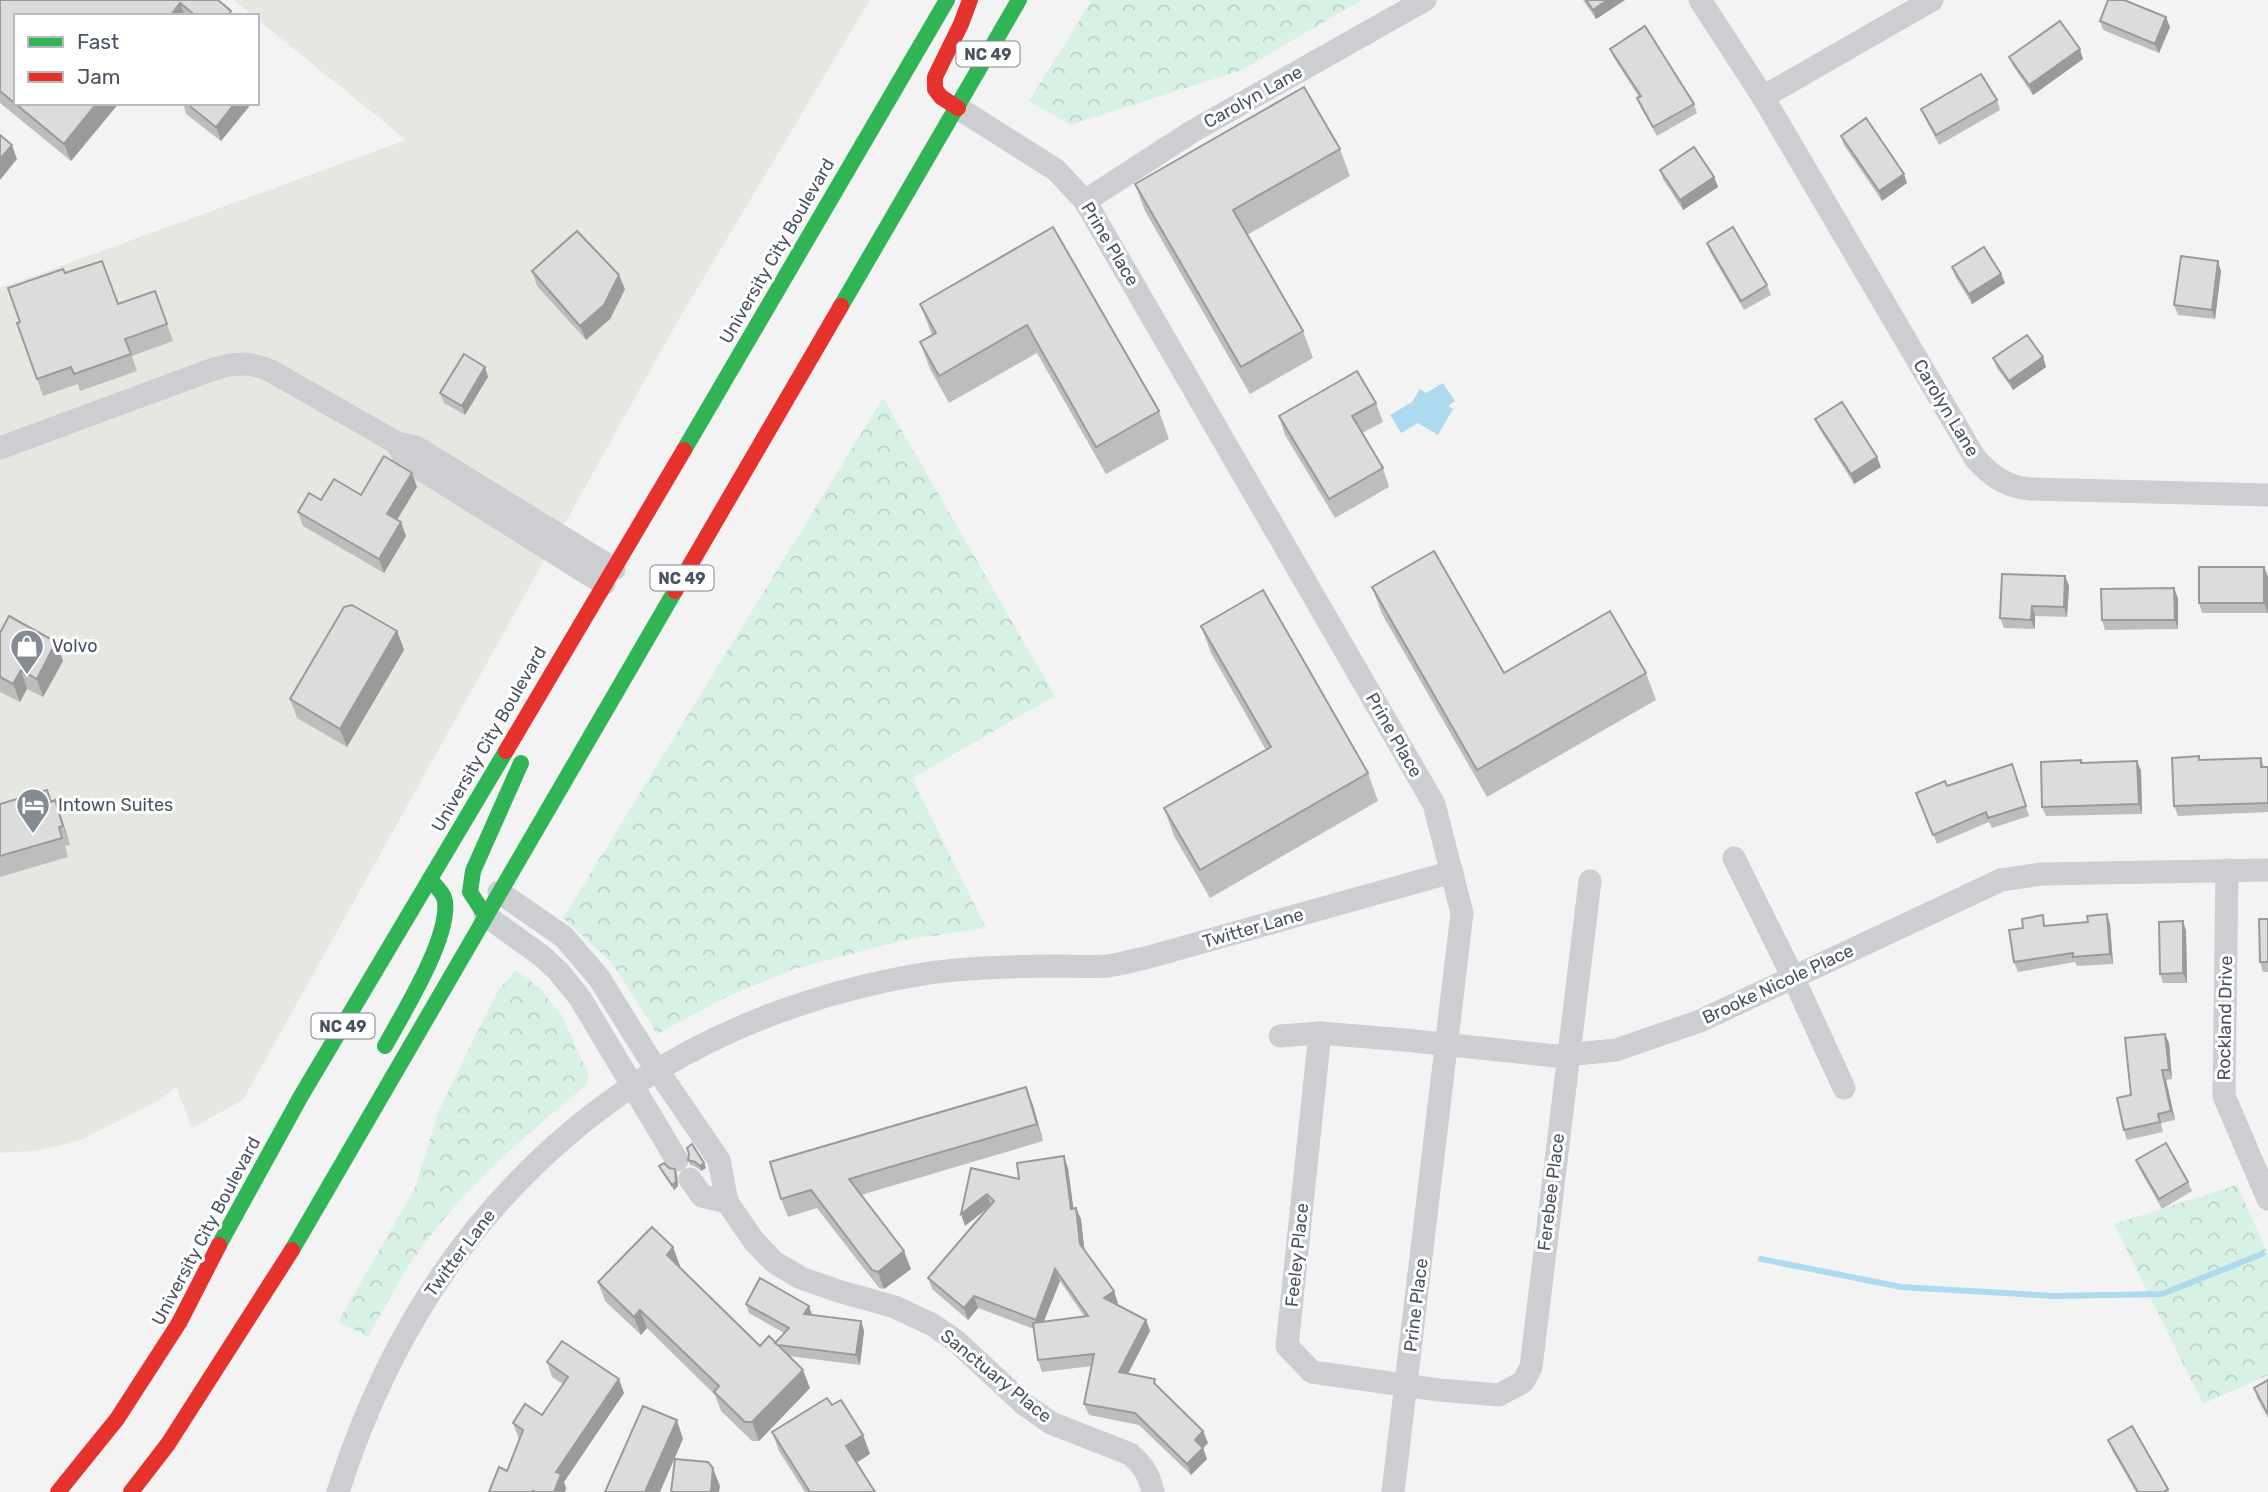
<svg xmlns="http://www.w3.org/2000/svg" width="2268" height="1492" font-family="Rubik,sans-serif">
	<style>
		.commercial { fill: #e7e7e2 }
		.forest { fill: url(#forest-crowns) }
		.water { fill: #aedaef }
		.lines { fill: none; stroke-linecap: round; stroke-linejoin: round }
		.stream { stroke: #aedaef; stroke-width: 6 }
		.street { stroke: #cdced1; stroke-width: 23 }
		.fast { stroke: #30b455; stroke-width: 16 }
		.jam { stroke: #e5322d; stroke-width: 16 }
		.wall { fill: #bdbdbe; fill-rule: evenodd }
		.shaded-wall { fill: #9a9a9b }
		.building { fill: #dcdcdd; stroke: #9a9a9b; stroke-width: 2 }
		.labels { text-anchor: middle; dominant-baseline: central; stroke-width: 6; stroke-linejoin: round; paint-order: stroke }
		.shield { fill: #fff; stroke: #808790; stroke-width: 2 }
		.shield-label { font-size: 16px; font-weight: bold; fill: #4a5360 }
		.street-label { font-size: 18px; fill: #4a5360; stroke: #fff }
		.poi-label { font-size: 18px; fill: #4a5360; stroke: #fff; text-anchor: start }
	</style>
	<defs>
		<pattern id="forest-crowns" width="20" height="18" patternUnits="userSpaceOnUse" patternTransform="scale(1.75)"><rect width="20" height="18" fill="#d8f1e5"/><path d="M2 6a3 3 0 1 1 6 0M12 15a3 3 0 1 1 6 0" fill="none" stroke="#bbd1c7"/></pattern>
	</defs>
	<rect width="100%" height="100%" fill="#f3f3f3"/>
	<path class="commercial" d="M234,0H870L679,319L243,1100L192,1128L176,1087L160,1100L79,1141L36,1151L0,1153V288L406,140L257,19V16H253Z"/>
	<g class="forest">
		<path d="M1092,0H1361L1242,70L1070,125L1029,101Z"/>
		<path d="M883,398L1055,696L912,778L986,928L904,940L794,969L724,998L657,1034L612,963L563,918Z"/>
		<path d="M516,970L539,988L561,1014L589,1076L584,1087C520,1140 454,1196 408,1267C394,1289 381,1314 368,1337L338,1322L415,1188L439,1110L497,992Z"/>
		<path d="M2237,1185L2268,1254V1375L2203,1404L2114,1224Z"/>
	</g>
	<path class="water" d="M1443,383L1455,401L1448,406L1453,409L1438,435L1418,423L1401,433L1390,415L1412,402L1420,389L1426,393Z"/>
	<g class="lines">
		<path class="stream" d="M1761,1259L1901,1287L2054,1296L2162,1294L2262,1254"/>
		<g class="street">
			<path d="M1700,0L1763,97L1975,458C1991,476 2005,486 2029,489L2268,495"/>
			<path d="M1763,97L1932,0"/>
			<path d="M958,108L1056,170L1085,201L1434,804L1462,913L1393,1492"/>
			<path d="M1085,201L1193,131L1425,0"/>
			<path d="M0,448L211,370C231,363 250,361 271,371L397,443"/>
			<path d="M604,584L408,461L404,457L397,443L416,447L614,569"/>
			<path d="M1734,858L1793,977L1844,1088"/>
			<path d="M2227,870L2224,1096L2268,1199"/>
			<path d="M499,892L564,937L599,978L647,1055L719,1160L727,1202L754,1241L774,1262L801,1278L838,1291L895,1307L933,1325L956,1341L1024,1404L1051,1423L1130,1454C1144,1466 1149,1475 1153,1492"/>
			<path d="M485,915L542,956L559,972L580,998L677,1160"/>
			<path d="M1320,1033L1287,1346L1312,1372L1439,1390L1499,1395L1523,1382L1531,1367L1590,881"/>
			<path d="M1280,1036L1320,1033L1405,1040L1556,1056L1616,1050L1700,1021L2001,880L2042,874L2268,870"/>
			<path d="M690,1179L702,1196L727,1202"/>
			<path d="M338,1492C427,1212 631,1023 923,974C966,967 1011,967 1055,966C1072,966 1090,967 1108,966C1121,964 1135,960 1149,957L1452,872"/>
		</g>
		<g class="fast">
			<path d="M841,306L1019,0"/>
			<path d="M684,450L947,0"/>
			<path d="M485,915L470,892L473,871L521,763"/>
			<path d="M385,1046C403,1013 450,938 445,901C444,893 435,886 430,879"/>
			<path d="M219,1245L301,1096L506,751"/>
			<path d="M292,1250L675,591"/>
		</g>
		<g class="jam">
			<path d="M958,108L941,97L935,89V77L961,24L970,0"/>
			<path d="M675,591L841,306"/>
			<path d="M506,751L684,450"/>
			<path d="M58,1492L117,1419L179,1323L219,1245"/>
			<path d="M131,1492L168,1444L292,1250"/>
		</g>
	</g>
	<g class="wall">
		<path d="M0,0H218L233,16H16L119,103L71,161L0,103Z"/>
		<path d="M1583,0H1625L1596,19Z"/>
		<path d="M2100,21L2170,27L2159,53L2103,30Z"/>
		<path d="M1610,49L1694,104L1697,113L1657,136L1641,108L1637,98L1639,97L1614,58Z"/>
		<path d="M2009,57L2083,59L2033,95L2013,66Z"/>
		<path d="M1997,100L2000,110L1939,145L1925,118L1921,109Z"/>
		<path d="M183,103H252L221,141L186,114Z"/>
		<path d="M1841,136L1907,183L1882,201L1844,145Z"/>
		<path d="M1340,149L1350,176L1247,235L1303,331L1313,358L1250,394L1145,211L1135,184Z"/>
		<path d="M1660,170L1714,177L1718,187L1683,210L1663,179Z"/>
		<path d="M1053,227L1159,411L1169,439L1106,474L1037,353L949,403L930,369L920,342L932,335L920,304Z"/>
		<path d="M1707,243L1767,285L1771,295L1744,310L1710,252Z"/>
		<path d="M1952,267L2001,274L2005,283L1972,304L1955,276Z"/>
		<path d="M532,271L625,289L610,319L586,340L537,286Z"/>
		<path d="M2221,271L2215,319L2178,315L2174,305Z"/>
		<path d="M65,273L118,304L155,291L173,341L132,356L137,371L80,391L78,384L43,396L17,323L20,322Z"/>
		<path d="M2043,357L2046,367L2013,390L1997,368L1993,358Z"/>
		<path d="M485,367L488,377L465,415L444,403L440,393Z"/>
		<path d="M1376,403L1383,422L1362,433L1383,468L1389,487L1335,518L1285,435L1279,416Z"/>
		<path d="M1815,419L1881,467L1854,484L1819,428Z"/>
		<path d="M417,487L397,520L406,536L384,573L303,526L298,512L321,500Z"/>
		<path d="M2264,567L2268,577V613H2202L2199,603Z"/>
		<path d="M2065,576L2069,586L2067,617L2035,616V629L2004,628L2000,618Z"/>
		<path d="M1372,587L1504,673H1646L1656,700L1487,797L1382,614Z"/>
		<path d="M2178,598V629L2105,630L2102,620Z"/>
		<path d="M1201,626L1368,773L1378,801L1210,898L1174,836L1164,808L1266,750L1211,653Z"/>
		<path d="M397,631L404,650L347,747L297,718L290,699Z"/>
		<path d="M0,633L56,642L63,661L43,697L27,689L20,702L0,692Z"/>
		<path d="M2199,756L2200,760L2261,758L2264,767H2268V812L2178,816L2174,806Z"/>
		<path d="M2081,760L2082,763L2137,761L2141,771L2142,814L2046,816L2042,807Z"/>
		<path d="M2012,764L2029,816L1992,828L1989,822L1937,844L1916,793L1947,786Z"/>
		<path d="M55,800L70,845L65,846L68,857L0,877V804L52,801Z"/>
		<path d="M2107,914L2110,924L2113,964L2077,966L2075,962L2018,972L2014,962L2046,926L2088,922Z"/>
		<path d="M2268,919V972H2263L2260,962Z"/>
		<path d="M2183,921L2186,931L2187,983H2163L2160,974Z"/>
		<path d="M2169,1043L2172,1079L2166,1080L2175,1120L2161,1123L2163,1132L2127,1140L2124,1130L2131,1095Z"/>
		<path d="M1033,1105L1043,1141L861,1195L911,1269L884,1289L879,1288L817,1208L788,1217L781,1199Z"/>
		<path d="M688,1160L704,1163L706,1168L701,1171L696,1167L690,1165Z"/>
		<path d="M2136,1160L2188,1182L2192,1191L2162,1209L2140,1170Z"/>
		<path d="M659,1166L675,1169L677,1174L678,1186L674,1190L661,1171Z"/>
		<path d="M971,1168L1019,1179L1068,1168L1073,1208H1076L1081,1219L1084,1249L1118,1303L1116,1304L1146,1320L1150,1331L1128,1374L1157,1386L1203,1431L1208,1443L1203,1448L1207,1459L1191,1475L1139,1425L1089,1415L1084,1404L1092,1366L1042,1372L1038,1360L1034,1329L978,1308L968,1320L932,1289L928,1278L989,1207L965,1226ZM1060,1281L1084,1316L1044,1321Z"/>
		<path d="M673,1247L680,1266L679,1267L760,1346L775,1343L784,1333L749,1313L746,1304L809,1306L812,1315L861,1321L864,1331L860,1365L789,1356L810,1388L759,1441H752L721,1411L715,1395L647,1328L641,1335L605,1301L598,1282Z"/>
		<path d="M547,1362L624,1393L564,1482L566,1488L565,1492H489L507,1471L520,1438L518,1437L513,1423L542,1415L563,1384L552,1377Z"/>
		<path d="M2268,1380V1418L2257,1398L2254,1388Z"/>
		<path d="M832,1405L863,1435L870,1454L857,1462L875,1492H805L779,1451L772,1432Z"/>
		<path d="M2108,1440L2168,1489L2169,1492H2136L2112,1450Z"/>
	</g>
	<g class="shaded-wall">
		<path d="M1607,0H1625L1596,19L1593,10Z"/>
		<path d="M180,3L185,16H170Z"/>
		<path d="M2166,17L2170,27L2159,53L2155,44Z"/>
		<path d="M2080,49L2083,59L2033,95L2029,85Z"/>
		<path d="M97,103H119L71,161L64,144Z"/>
		<path d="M235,103H252L221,141L216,127Z"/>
		<path d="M12,145L17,159L0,180V159Z"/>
		<path d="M1904,174L1907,183L1882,201L1879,191Z"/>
		<path d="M1714,177L1718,187L1683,210L1680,200Z"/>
		<path d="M2218,261L2221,271L2215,319L2212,310Z"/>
		<path d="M2001,274L2005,283L1972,304L1969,294Z"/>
		<path d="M619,275L625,289L610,319L586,340L580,326Z"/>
		<path d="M2043,357L2046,367L2013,390L2009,381Z"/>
		<path d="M485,367L488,377L465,415L462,406Z"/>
		<path d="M1877,457L1881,467L1854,484L1851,474Z"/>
		<path d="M412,473L417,487L392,528L387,514Z"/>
		<path d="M401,522L406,536L384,573L379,559Z"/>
		<path d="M2264,567L2268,577V613L2264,603Z"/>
		<path d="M2065,576L2069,586L2067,617L2064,607Z"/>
		<path d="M2174,588L2178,598V629L2175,620Z"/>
		<path d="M2032,606L2035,616V629L2031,620Z"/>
		<path d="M397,631L404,650L347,747L340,729Z"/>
		<path d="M56,642L63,661L43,697L37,679Z"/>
		<path d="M21,670L27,689L20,702L13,684Z"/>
		<path d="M2137,761L2141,771L2142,814L2139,804Z"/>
		<path d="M55,800L62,819L70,845L63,826Z"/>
		<path d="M2107,914L2110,924L2113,964L2110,954Z"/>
		<path d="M2183,921L2186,931L2187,983L2183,973Z"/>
		<path d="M2165,1034L2169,1043L2172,1079L2169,1070Z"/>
		<path d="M2162,1070L2166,1080L2175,1120L2171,1111Z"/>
		<path d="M1026,1087L1033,1105L1043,1141L1037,1124Z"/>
		<path d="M1064,1156L1068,1168L1075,1220L1071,1209Z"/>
		<path d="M704,1163L706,1168L701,1171L700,1166Z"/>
		<path d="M675,1169L677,1174L678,1186L674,1190L672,1185Z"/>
		<path d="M987,1194L991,1205L965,1226L961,1214Z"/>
		<path d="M1076,1208L1081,1219L1085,1255L1080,1244Z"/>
		<path d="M673,1247L680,1266L674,1274L667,1255Z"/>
		<path d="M904,1251L911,1269L884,1289L878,1272Z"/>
		<path d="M1055,1269L1060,1281L1040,1331L1036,1320Z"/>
		<path d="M1114,1291L1118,1303L1109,1310L1104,1298Z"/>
		<path d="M974,1296L978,1308L968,1320L964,1308Z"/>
		<path d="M809,1306L812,1315L804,1314Z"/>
		<path d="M640,1310L647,1328L641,1335L634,1317Z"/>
		<path d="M1146,1320L1150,1331L1123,1383L1119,1372Z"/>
		<path d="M861,1321L864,1331L860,1365L856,1355Z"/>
		<path d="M803,1370L810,1388L759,1441L752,1422Z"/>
		<path d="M619,1379L624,1393L564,1482L566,1488L565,1492H554L556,1472Z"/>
		<path d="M677,1420L683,1439L660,1492H645Z"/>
		<path d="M1203,1431L1208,1443L1203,1448L1207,1459L1191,1475L1187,1464L1195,1440Z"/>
		<path d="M863,1435L870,1454L853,1465L846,1446Z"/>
		<path d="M713,1468L720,1486L719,1492H711Z"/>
	</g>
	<g class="building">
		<path d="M0,0H218L231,11L228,16H196L180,3L170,16H16V103H97L64,144L0,91Z"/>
		<path d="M1586,0H1607L1593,10Z"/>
		<path d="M2108,0H2124L2166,17L2155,44L2100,21Z"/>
		<path d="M2060,21L2080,49L2029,85L2009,57Z"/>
		<path d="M1645,26L1694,104L1653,127L1637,98L1641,96L1610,49Z"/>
		<path d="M1981,74L1997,100L1936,135L1921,109Z"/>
		<path d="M1304,87L1340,149L1233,210L1303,331L1241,367L1135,184Z"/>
		<path d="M186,103H235L216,127Z"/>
		<path d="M1866,118L1904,174L1879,191L1841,136Z"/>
		<path d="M0,135L12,145L0,159Z"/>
		<path d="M1694,147L1714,177L1680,200L1660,170Z"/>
		<path d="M1053,227L1159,411L1096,447L1027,325L939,376L920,342L936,333L920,304Z"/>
		<path d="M1733,227L1767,285L1741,301L1707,243Z"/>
		<path d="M577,231L619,275L604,305L580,326L532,271Z"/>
		<path d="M1984,247L2001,274L1969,294L1952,267Z"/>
		<path d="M2181,256L2218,261L2212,310L2174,305Z"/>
		<path d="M102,261L118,304L155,291L167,324L125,339L131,354L74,374L71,367L37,379L17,323L20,322L8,288L63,269L65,273Z"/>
		<path d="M2027,335L2043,357L2009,381L1993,358Z"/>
		<path d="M464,354L485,367L462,406L440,393Z"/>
		<path d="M1357,371L1376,403L1352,416L1383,468L1329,499L1279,416Z"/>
		<path d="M1842,402L1877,457L1851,474L1815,419Z"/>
		<path d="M384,456L412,473L387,514L401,522L379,559L298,512L309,493L321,500L334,479L361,495Z"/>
		<path d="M1434,551L1504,673L1610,611L1646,673L1477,770L1372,587Z"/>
		<rect x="2199" y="567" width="65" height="36"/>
		<path d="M2002,574L2065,576L2064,607L2032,606L2031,620L2000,618Z"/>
		<path d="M2174,588L2175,620H2102L2101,589Z"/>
		<path d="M1263,590L1368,773L1200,870L1164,808L1271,747L1201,626Z"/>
		<path d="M352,605L397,631L340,729L290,699L344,607Z"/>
		<path d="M9,616L56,642L37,679L21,670L13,684L0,677V633Z"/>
		<path d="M2199,756V760L2261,758V767H2268V803L2174,806L2172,758Z"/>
		<path d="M2081,760V763L2137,761L2139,804L2042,807L2041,762Z"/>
		<path d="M2012,764L2026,806L1988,818L1986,812L1933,835L1916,793L1945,781L1947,786Z"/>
		<path d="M47,790L51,802L55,800L63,826L59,827L62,838L0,856V804Z"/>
		<path d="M2107,914L2110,954L2073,957V953L2014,962L2009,930L2023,928L2022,919L2043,915L2044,926L2088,922L2087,916Z"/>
		<path d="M2259,919H2268V962H2260Z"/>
		<path d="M2183,921V973L2160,974L2159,922Z"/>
		<path d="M2165,1034L2169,1070H2162L2171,1111L2158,1114L2160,1122L2124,1130L2117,1098L2131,1095L2125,1038Z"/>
		<path d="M1026,1087L1037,1124L849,1179L904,1251L878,1272L872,1270L811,1190L781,1199L770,1162Z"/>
		<path d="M2166,1143L2188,1182L2159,1199L2136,1160Z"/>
		<path d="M692,1144L704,1163L700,1166L695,1162L688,1160L689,1154L687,1148Z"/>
		<path d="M1064,1156L1071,1209L1076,1208L1080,1244L1114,1291L1104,1298L1146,1320L1119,1372L1155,1379L1154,1383L1203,1431L1195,1440L1203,1448L1187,1464L1135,1413L1084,1404L1094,1354L1038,1360L1033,1323L1088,1316L1055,1269L1036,1320L974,1296L964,1308L928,1278L994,1201L987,1194L961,1214L971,1168L1019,1179L1017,1163Z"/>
		<path d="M664,1163L669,1168L675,1169L676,1182L672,1185L659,1166Z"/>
		<path d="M652,1227L673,1247L667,1255L760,1346L769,1336L803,1370L752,1422H745L714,1392L719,1386L640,1310L634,1317L598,1282Z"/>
		<path d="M760,1278L809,1306L804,1314L861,1321L856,1355L778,1345L775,1343L789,1328L746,1304Z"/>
		<path d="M562,1341L619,1379L556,1472L561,1474L554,1492H536L533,1491V1492H489L499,1467L507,1471L523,1430L513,1423L525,1404L542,1415L568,1377L547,1362Z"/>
		<path d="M2268,1380V1414L2254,1388Z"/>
		<path d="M827,1398L832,1405L841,1400L863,1435L846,1446L875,1492H810L772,1432Z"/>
		<path d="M643,1406L677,1420L645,1492H605Z"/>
		<path d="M2132,1426L2168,1489L2164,1492H2138L2108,1440Z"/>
		<path d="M675,1459L708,1462L713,1468L711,1492H671Z"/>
	</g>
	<defs>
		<g id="shop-pin" transform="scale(1.75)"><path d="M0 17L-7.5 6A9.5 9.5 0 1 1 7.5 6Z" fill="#858b93" stroke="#fff"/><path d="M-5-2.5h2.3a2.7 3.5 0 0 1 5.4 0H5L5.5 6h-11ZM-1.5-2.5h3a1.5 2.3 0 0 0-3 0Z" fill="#fff"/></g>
		<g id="hotel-pin" transform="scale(1.75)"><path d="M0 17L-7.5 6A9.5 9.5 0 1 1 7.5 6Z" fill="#858b93" stroke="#fff"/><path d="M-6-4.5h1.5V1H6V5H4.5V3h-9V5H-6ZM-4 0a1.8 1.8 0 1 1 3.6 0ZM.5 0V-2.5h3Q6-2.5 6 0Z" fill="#fff"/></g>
	</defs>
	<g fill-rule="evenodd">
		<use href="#shop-pin" x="27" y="646"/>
		<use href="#hotel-pin" x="33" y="805"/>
	</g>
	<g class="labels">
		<g class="shield">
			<rect x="956.5" y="41.5" width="63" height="25" rx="5"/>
			<rect x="650.5" y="565.5" width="63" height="25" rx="5"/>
			<rect x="311.5" y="1013.5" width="63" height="25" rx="5"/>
		</g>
		<g class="shield-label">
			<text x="988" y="54">NC 49</text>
			<text x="682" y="578">NC 49</text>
			<text x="343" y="1026">NC 49</text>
		</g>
		<g class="street-label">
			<text transform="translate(1253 97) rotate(-29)">Carolyn Lane</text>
			<text transform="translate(1110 244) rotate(59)">Prine Place</text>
			<text transform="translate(777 251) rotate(-60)">University City Boulevard</text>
			<text transform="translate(1946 408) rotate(59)">Carolyn Lane</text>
			<text transform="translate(1394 735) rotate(60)">Prine Place</text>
			<text transform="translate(489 739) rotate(-60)">University City Boulevard</text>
			<text transform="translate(1253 928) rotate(-16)">Twitter Lane</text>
			<text transform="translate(1778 984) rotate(-25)">Brooke Nicole Place</text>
			<text transform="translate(2225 1018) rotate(-89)">Rockland Drive</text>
			<text transform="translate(1551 1192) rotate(-83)">Ferebee Place</text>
			<text transform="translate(206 1231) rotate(-62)">University City Boulevard</text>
			<text transform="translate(460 1253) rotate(-53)">Twitter Lane</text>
			<text transform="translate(1297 1255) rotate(-84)">Feeley Place</text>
			<text transform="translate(1416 1305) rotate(-83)">Prine Place</text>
			<text transform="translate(996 1376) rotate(39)">Sanctuary Place</text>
		</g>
		<g class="poi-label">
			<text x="52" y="646">Volvo</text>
			<text x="58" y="805">Intown Suites</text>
		</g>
	</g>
	<rect x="14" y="14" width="245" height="91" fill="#ffffff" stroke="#b7babf" stroke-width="2"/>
	<rect x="28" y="37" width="35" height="10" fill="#30b455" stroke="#b7babf" stroke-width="2"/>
	<text x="77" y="49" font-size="21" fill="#4a5360">Fast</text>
	<rect x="28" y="72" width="35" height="10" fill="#e5322d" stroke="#b7babf" stroke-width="2"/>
	<text x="77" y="84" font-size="21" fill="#4a5360">Jam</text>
</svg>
